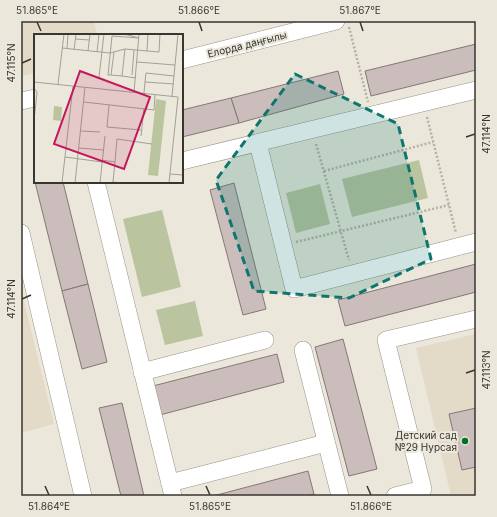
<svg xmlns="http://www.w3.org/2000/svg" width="497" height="517" font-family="Inter,sans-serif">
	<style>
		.built { fill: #e3dac8 }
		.green { fill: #bac49e }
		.building { fill: #cbbdbc; stroke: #847776 }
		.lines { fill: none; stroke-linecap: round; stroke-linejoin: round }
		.minor-casing { stroke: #99948a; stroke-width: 18 }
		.path { stroke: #b5b1a7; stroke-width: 2.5; stroke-dasharray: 2 2; stroke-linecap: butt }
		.minor { stroke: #fff; stroke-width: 17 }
		.marked { fill: #0f766e; fill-opacity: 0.2; stroke: #0f766e; stroke-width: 3; stroke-dasharray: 8 5; stroke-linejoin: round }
		.ticks { fill: none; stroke: #383631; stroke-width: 1.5 }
		.poi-dot { fill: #017224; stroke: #ece7db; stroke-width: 1.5 }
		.labels { text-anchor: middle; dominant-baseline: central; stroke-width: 4; stroke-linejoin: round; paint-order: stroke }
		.street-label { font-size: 10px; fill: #383631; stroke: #ece7db }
		.poi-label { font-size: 10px; fill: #383631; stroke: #ece7db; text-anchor: end }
		.inset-road { fill: none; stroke: #a4a097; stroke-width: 1 }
		.view { fill: #c2185b; fill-opacity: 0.15; stroke: #c2185b; stroke-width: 2 }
		.inset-edge { fill: none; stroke: #383631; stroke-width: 2 }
		.neatline { fill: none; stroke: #383631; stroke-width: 1.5 }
		.ticks-label { font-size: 10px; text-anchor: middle; fill: #383631 }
	</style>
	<rect width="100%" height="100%" fill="#ece7db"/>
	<g class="built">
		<path d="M21,21H94L97,35H35V73L21,76Z"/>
		<path d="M21,289L54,424L21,433Z"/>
		<path d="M476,334V496H451L416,348Z"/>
	</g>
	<g class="green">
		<path d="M419,160L428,198L352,217L342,179Z"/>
		<path d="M320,184L330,224L296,233L286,193Z"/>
		<path d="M162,210L181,287L142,297L123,219Z"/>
		<path d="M195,301L203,336L165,345L156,310Z"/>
	</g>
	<g class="building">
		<path d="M476,44V70L371,96L365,71Z"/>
		<path d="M338,71L344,94L239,123L231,98Z"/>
		<path d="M231,98L239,123L182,137V110Z"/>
		<path d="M35,182H63L88,284L62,291Z"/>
		<path d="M234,183L266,309L243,315L210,190Z"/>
		<path d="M476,264V292L345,326L338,300Z"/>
		<path d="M88,284L107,362L82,369L62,291Z"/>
		<path d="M343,339L377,469L349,476L315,347Z"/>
		<path d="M277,354L284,382L156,416L149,387Z"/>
		<path d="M122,403L144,496H121L99,408Z"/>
		<path d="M476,408V467L462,470L449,414Z"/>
		<path d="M308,471L314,494L307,496H213Z"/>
	</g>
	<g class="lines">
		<g class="minor-casing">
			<g id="minor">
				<path d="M182,60L336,21"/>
				<path d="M21,101L35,98"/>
				<path d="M258,143L294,289L476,242"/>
				<path d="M182,161L476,90"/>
				<path d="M96,182L173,496"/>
				<path d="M21,233L83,496"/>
				<path d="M303,350L340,496"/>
				<path d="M142,372L265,340"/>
				<path d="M170,483L326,443"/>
				<path d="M395,496L423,489L386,340L476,319"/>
			</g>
		</g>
		<g class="path">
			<path d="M349,27L368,102"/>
			<path d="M427,117L456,233"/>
			<path d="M316,144L349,260"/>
			<path d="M324,171L433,142"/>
			<path d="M296,242L449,205"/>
		</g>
		<use href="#minor" class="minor"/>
	</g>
	<path class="marked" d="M295,74L398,124L431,259L349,298L254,291L216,180Z"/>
	<path class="ticks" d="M37,22L41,31M199,22L202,31M360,22L363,31M22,63L31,59M466,137L475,134M22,299L31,295M466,373L475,370M45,486L49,495M206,486L210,495M367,486L371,495"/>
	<circle class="poi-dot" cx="465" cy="441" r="4"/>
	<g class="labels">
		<g class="street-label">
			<text transform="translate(247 44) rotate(-14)">Елорда даңғылы</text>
		</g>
		<g class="poi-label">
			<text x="457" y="435">Детский сад<tspan x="457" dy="12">№29 Нурсая</tspan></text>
		</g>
	</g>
	<g transform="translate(34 34)">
		<rect width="149" height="149" fill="#ece7db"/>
		<path d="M122,65L132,67L124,142L114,141ZM20,72L28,73L27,87L19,86Z" fill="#bac49e"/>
		<path class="inset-road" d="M90,0L105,4M41,5L56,6M28,14L76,19L91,15L125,18L126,0M33,15L34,0M91,15L88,42L102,44M40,16L42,0M54,17L56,0M113,17L114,0M63,18L65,0M80,18L77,41L88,42M103,28L141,31M77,41H74L78,2L105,4M98,41L100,16M65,43L70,0M0,48L144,63L135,149M111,48L112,39L140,42M24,50L30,0M0,54L3,58L0,87M100,58L105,0M110,59L111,48L140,50M138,62L144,0M50,68L120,76L121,60M75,71L73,93L107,96M47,97L66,98M107,102L110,74M45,114L69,116M31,123L68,128M68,126L81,128L83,105L118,110M81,128L79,148L87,149M136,140L149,141M28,149L39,52M41,149L51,53M66,149L71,102"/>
		<path class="view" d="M46,37L116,63L90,135L20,110Z"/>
		<rect width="149" height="149" class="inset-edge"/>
	</g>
	<rect width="497" height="517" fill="none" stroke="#ece7db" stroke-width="44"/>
	<rect x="22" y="22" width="453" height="473" class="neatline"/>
	<g class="ticks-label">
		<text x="37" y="14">51.865°E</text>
		<text x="199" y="14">51.866°E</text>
		<text x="360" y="14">51.867°E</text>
		<text transform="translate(11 63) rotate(-90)" y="4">47.115°N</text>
		<text transform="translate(486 134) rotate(-90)" y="4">47.114°N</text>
		<text transform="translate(11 299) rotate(-90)" y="4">47.114°N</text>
		<text transform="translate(486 370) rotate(-90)" y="4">47.113°N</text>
		<text x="49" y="510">51.864°E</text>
		<text x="210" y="510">51.865°E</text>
		<text x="371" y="510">51.866°E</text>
	</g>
</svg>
